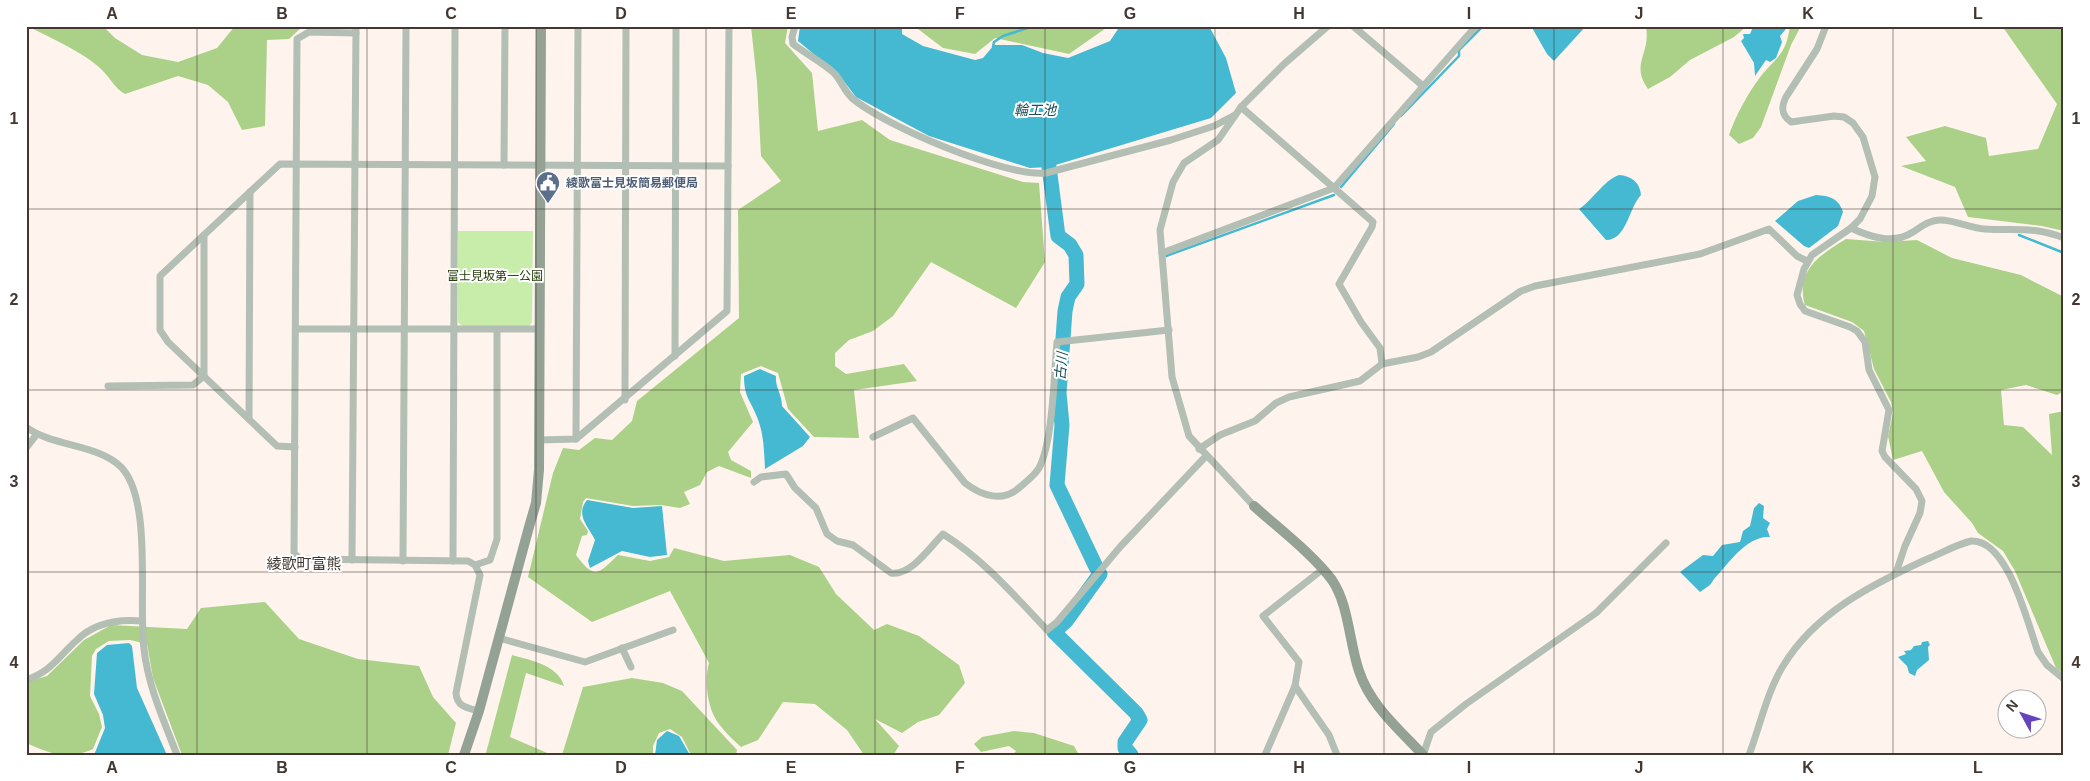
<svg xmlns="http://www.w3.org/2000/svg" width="2090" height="781" font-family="Arial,'Noto Sans JP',sans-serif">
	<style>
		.green { fill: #c8ecaa }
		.forest { fill: #aad187 }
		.water { fill: #44b9d1 }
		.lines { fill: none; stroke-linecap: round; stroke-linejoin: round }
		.stream { stroke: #44b9d1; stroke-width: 2.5 }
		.river { stroke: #44b9d1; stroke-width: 15 }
		.street { stroke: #b3beb5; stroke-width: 7 }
		.secondary { stroke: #93a295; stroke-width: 10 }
		.grid { fill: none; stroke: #423831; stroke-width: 1; stroke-opacity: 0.55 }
		.labels { text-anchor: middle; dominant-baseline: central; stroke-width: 4; stroke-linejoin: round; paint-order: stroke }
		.service-label { font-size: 12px; font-weight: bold; fill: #4e5e75; stroke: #fff; text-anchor: start }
		.park-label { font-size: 12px; fill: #263e08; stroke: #fff }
		.water-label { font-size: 14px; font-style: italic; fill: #1b4d57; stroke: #fff }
		.quarter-label { font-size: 15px; fill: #423831; stroke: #fff }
		.neatline { fill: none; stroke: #423831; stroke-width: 2 }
		.grid-label { font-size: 16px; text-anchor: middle; font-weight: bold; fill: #423831 }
	</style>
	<rect width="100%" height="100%" fill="#fef4ed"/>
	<path class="green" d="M458,231H533L532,322L529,326H462L458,322Z"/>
	<g class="forest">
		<path d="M103,26L115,38L142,55L178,62L217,48L235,26H303L289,39L267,40L265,126L242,130L228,102L208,85L178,76L125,94C114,88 110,77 101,69C83,52 51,38 29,27Z"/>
		<path d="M751,26H788L785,43L812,73L818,131L862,120L890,140L1023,182L1039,183L1045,262L1016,308L931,262L893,316L873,331L849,340L835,353V366L846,374L904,364L917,381L854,390L859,438L814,437L788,409L778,373L761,366L741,374L740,392L753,422L728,452L731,460L751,471V478L719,466L707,472L700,485L684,492L690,504L680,508L661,505L633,506L586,498L583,502L580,519L588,531L587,535L582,536L576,555C595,581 599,573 618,555L650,561L669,557L674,548L724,561L790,555L819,567L836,594L874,630L887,624L919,636L959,665L965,683L939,715L918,722L902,733L875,719L899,746L893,755H864L847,730L815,704L783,702L758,740L741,747C733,740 725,732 719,724C707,709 704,680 709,663L670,591L592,622L528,577L553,473L563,448L579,450L595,438L612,440L632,421L637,401L739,318L738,210L781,181L761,156L757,82Z"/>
		<path d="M914,26H1109L1069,54L995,38L975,54L943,48Z"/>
		<path d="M1644,26H1747L1734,37L1690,60L1670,77L1648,89C1630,63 1651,54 1646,27Z"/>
		<path d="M1790,26H1801L1791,45L1761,127L1753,138L1739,144L1729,135C1736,115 1748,93 1761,76C1777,56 1786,55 1790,26Z"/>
		<path d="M2002,26H2064V231L2042,226L1968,217L1955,187L1901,166L1926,161L1906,137L1945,126L1986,138L1989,156L2038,149L2057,104Z"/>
		<path d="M1846,239L1886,242L1917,240L1952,258L2021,275L2064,297V391L2057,395L2026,385L2001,390L2004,425L2023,427L2052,455L2049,414L2064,411V674L2056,668L2015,571L2003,551L1978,533L1972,523L1944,492L1922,451L1893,460L1888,436L1893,413L1891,402L1874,369L1864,331L1852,322L1805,305C1795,270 1820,255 1846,239Z"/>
		<path d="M265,602L299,639L358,659L419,666L433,697L456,723L448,755H182L153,678L147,644L130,640L109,641L96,649L92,656L90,696L99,714L102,727L93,749C67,760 51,754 26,743V682L47,676L84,640L111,625L187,629L201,608Z"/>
		<path d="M512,655C530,660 558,665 564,686L526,673L510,737L552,755L486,753Z"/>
		<path d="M632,678L663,683L682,691L737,750L736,755H691L682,737L670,729L659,733L653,746V755H562L583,687Z"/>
		<path d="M1014,731L1034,733L1074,746L1079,755H1013L1016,751L1009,746L981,752L974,744L982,737Z"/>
	</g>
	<g class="water">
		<path d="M800,26H902V34L923,46L975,60L983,58L994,45H1022L1043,53L1068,58L1110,41L1120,26H1209L1226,58L1236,93L1211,118L1049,167L1030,168L929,136L856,97L839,75L798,41Z"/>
		<path d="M1531,26H1586L1554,61L1547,54Z"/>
		<path d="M1785,26L1786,29L1780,36L1782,42L1776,58L1770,62L1766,60L1755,76L1754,63L1741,41L1744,38L1743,34H1750L1753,27Z"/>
		<path d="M1619,175C1631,176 1640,182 1641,195C1629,207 1627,240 1606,240L1579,209C1593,200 1603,181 1619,175Z"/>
		<path d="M1816,195C1830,196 1838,198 1843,212L1838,226L1809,248L1804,246L1775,221L1798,201Z"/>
		<path d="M760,369L776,376C775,388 782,394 782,406L810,437L803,446L765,469C764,451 764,434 757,417C750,399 744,397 744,376Z"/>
		<path d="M587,500L633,508L662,506L667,555L650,557L622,551L590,568L588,561L595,540C588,526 575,515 587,500Z"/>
		<path d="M1759,503L1764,506L1763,518L1770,523L1767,529L1770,537C1747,535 1728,564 1714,579L1710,585L1700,592L1680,572L1703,555L1713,556L1722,545L1740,542L1743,531L1750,526L1754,508Z"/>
		<path d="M1928,641L1930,645L1928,647L1929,660L1917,670L1915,676L1909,673L1907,666L1898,657L1906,654L1904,651L1911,650L1914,646L1921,645L1922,642Z"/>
		<path d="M129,643L132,646L137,688L167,755H94L105,728L103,715L94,694L97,653L107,645Z"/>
		<path d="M667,731L679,736L690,755H655L657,740Z"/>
	</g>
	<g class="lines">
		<g class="stream">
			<path d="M993,47L994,42L1003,36L1034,26"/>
			<path d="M1401,116L1459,56V50L1483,26"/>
			<path d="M1341,187L1394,124"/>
			<path d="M2019,235L2064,253"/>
			<path d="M1166,256L1334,195"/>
		</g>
		<g class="river">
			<path d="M1049,167L1058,236L1070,245L1076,255L1077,284L1068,297L1065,311L1059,393L1062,425L1057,485L1096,567"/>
			<path d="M1100,574L1066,621L1054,632L1136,713L1140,720L1125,742V748L1131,755"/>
		</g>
		<g class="street">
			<path d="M795,26L792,37L793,44C806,54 822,62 834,73C841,80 844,91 852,98C883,125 1007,178 1046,173L1171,140L1214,126L1235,115"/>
			<path d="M1353,26L1423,86"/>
			<path d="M1826,26L1817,49L1786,97C1781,107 1781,115 1791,122L1834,116L1844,117L1853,123L1863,137L1875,177L1872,196L1860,219L1851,228L1812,255L1804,269L1797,295L1800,304L1805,311L1850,327L1857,331L1865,342L1869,370L1889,410L1882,451L1885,457L1916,489L1922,501L1920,513L1905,546L1896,573"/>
			<path d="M356,33L309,32L297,39L294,553L300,559L468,561L475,565L480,575L456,693C457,707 467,708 479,711"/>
			<path d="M1241,107L1373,222L1372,227L1339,284L1361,322L1380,348L1382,364"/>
			<path d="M504,165L505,26"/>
			<path d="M1851,228C1870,237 1893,245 1913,232C1921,227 1929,220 1940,220C1955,220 1970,228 1985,229C2015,231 2033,226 2064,238"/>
			<path d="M1162,253L1334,188L1476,26"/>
			<path d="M296,329H540"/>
			<path d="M675,356L676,26"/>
			<path d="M108,386L193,385L204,376V235"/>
			<path d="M625,400L626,26"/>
			<path d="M249,419L250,192"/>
			<path d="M26,427C53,447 98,444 121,467C153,500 138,603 144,649C148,686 164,721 177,755"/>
			<path d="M873,437L913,418L965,483C982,496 1003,503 1020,487C1027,481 1035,475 1039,468C1053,442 1054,373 1057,342L1169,330"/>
			<path d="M576,439L578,26"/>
			<path d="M539,440L576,439L727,311L729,26"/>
			<path d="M295,447L277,446L168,342L160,330V276L280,164L728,166"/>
			<path d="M26,448L37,434"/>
			<path d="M1199,449L1220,435L1255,421L1276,403L1289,397L1360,381L1382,364L1418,357L1431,352L1521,291L1535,286L1700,254L1769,229L1797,256L1807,261"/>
			<path d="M754,482L761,477L786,474L795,488L816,508L827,534L837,541L853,545L891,573C911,576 930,547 943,534C984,560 1014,595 1047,630L1057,622L1120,547L1206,456"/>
			<path d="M1254,506L1189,436L1172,377L1160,230L1173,182L1184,163L1218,140L1241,107L1284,64L1328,26"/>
			<path d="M352,560L356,26"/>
			<path d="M403,561L406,26"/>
			<path d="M453,561L455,26"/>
			<path d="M475,565L490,560L497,539V330"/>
			<path d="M499,638L585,662L673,630"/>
			<path d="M622,648L631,667"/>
			<path d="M26,680C51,672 59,656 77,640C94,623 119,619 142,621"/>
			<path d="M1295,686L1329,735L1337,755"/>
			<path d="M1265,755L1295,686L1299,662L1263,616L1323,569"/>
			<path d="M1423,755L1431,732L1466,704L1596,613L1666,543"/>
			<path d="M1749,755C1760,726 1767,692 1783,666C1815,613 1871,585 1925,560C1940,554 1955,545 1971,541C2008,539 2027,622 2038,652L2047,665L2064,679"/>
		</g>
		<g class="secondary">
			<path d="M1254,506C1277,527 1314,555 1332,580C1349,605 1349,642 1359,671C1370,705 1399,729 1423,755"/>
			<path d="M464,755L479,711L529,527L536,503L539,470L541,26"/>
		</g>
	</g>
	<path class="grid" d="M197,26V755M367,26V755M536,26V755M706,26V755M875,26V755M1045,26V755M1215,26V755M1384,26V755M1554,26V755M1723,26V755M1893,26V755M26,209H2064M26,390H2064M26,572H2064"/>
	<defs>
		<g id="civic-pin" transform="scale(1.25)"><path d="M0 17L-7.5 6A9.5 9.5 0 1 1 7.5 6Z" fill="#5c6f8a" stroke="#fff"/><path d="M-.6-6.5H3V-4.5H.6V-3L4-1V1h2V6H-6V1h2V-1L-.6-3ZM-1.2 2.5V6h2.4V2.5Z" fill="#fff"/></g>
	</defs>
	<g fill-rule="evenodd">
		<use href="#civic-pin" x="548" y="183"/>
	</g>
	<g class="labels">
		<g class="service-label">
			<text x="566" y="183">綾歌富士見坂簡易郵便局</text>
		</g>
		<g class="park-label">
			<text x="495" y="276">富士見坂第一公園</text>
		</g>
		<g class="water-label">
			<text x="1035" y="110">輪工池</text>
			<text transform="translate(1061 366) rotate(-85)">古川</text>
		</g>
		<g class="quarter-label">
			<text x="304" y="563">綾歌町富熊</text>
		</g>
	</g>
	<rect width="2090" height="781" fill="none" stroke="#ffffff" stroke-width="55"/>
	<g transform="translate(2022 714) rotate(310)"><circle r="24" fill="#ffffff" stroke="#b3afad"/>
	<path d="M0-4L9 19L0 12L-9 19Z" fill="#6344bc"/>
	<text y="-8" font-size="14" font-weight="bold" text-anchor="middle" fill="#423831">N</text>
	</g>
	<rect x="28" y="28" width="2034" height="726" class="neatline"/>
	<g class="grid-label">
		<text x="112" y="19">A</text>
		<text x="282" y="19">B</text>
		<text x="451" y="19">C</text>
		<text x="621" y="19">D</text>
		<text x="791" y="19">E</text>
		<text x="960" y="19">F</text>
		<text x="1130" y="19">G</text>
		<text x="1299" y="19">H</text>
		<text x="1469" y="19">I</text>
		<text x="1639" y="19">J</text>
		<text x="1808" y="19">K</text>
		<text x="1978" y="19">L</text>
		<text x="14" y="124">1</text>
		<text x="2076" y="124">1</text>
		<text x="14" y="305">2</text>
		<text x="2076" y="305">2</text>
		<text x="14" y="487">3</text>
		<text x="2076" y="487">3</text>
		<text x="14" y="668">4</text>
		<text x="2076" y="668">4</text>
		<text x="112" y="773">A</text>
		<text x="282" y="773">B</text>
		<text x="451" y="773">C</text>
		<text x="621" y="773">D</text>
		<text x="791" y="773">E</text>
		<text x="960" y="773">F</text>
		<text x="1130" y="773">G</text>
		<text x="1299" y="773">H</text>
		<text x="1469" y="773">I</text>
		<text x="1639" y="773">J</text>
		<text x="1808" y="773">K</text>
		<text x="1978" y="773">L</text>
	</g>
</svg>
